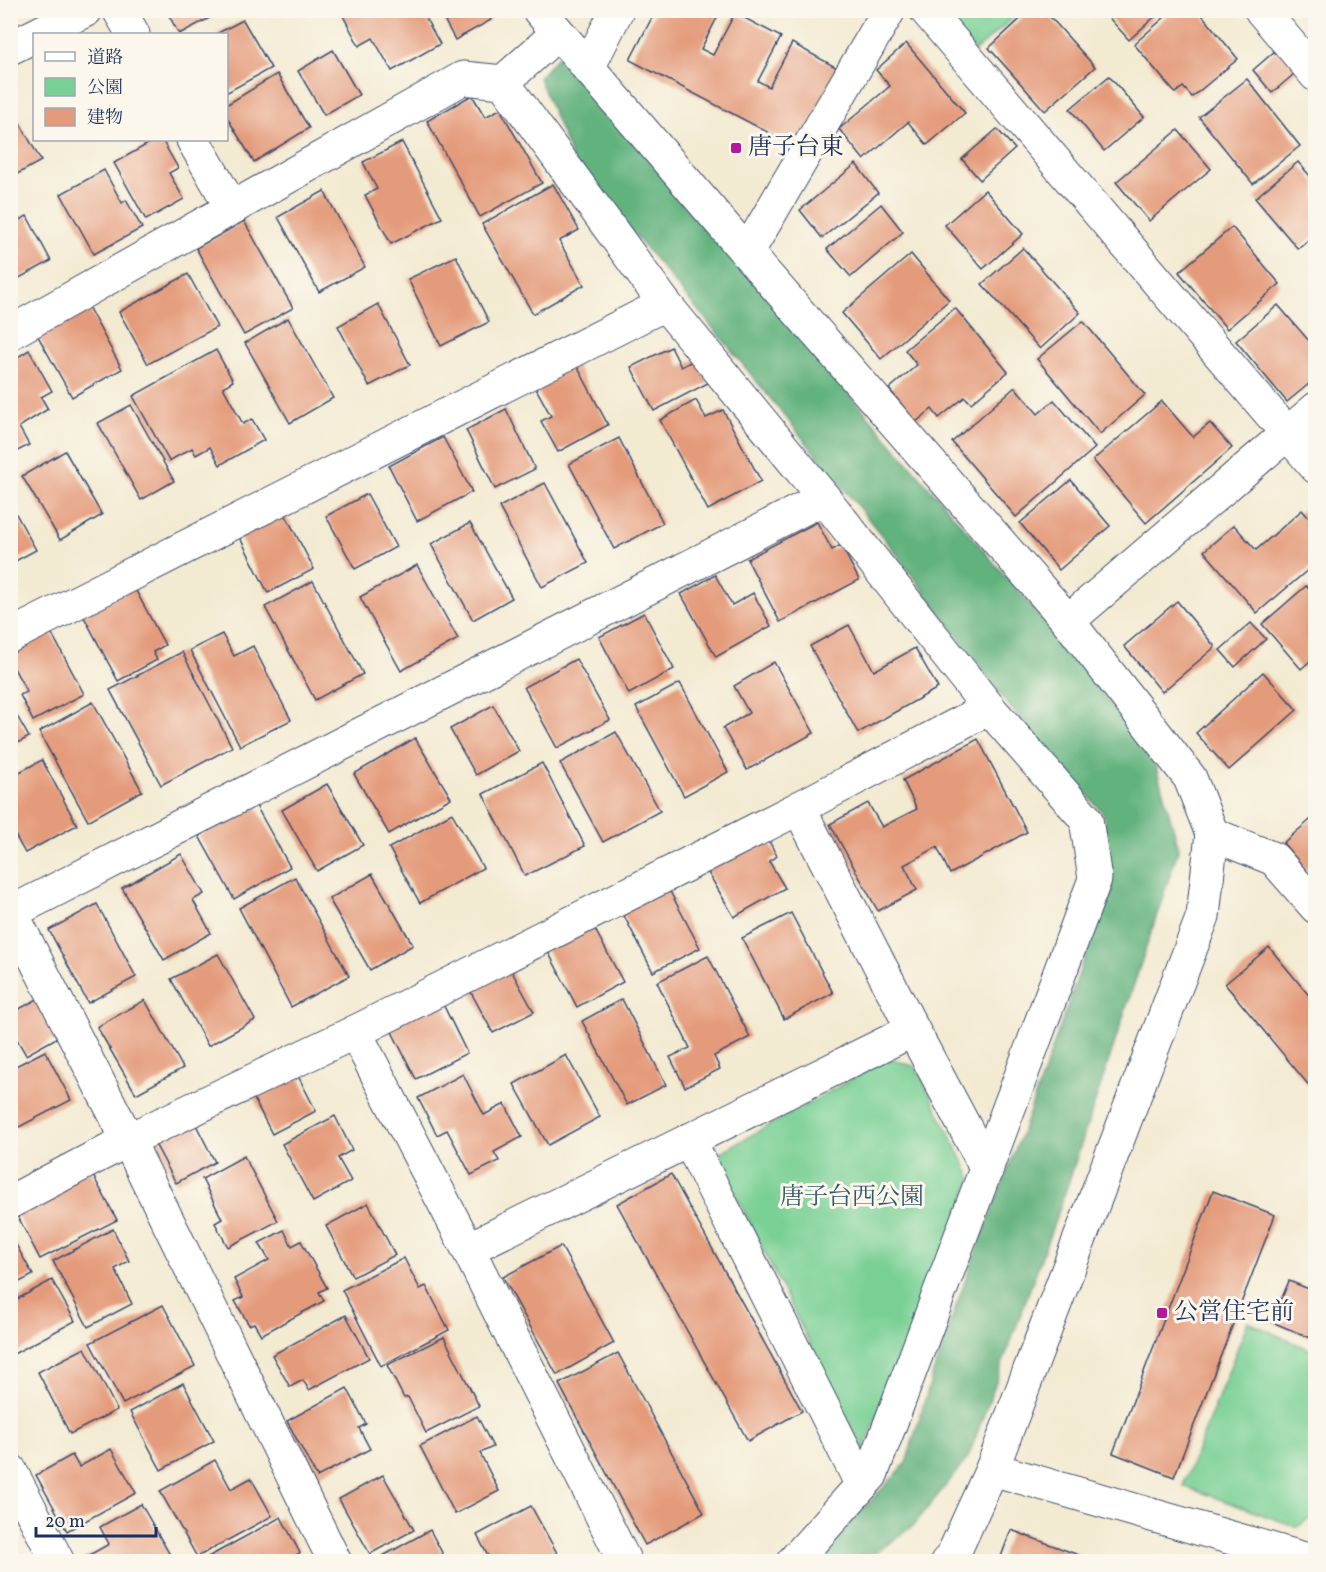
<svg xmlns="http://www.w3.org/2000/svg" width="1326" height="1572" font-family="Vollkorn,'Noto Serif JP',serif">
	<style>
		.green { fill: #79d094; stroke: #4a8079; stroke-width: 1.5 }
		.forest { fill: #62b27e; stroke: #3e706e; stroke-width: 1.5 }
		.building { fill: #e49b7b }
		.lines { fill: none; stroke-linecap: round; stroke-linejoin: round }
		.minor-casing { stroke: #3b4b6f; stroke-width: 35 }
		.tertiary-casing { stroke: #3b4b6f; stroke-width: 35 }
		.minor { stroke: #fff; stroke-width: 33 }
		.tertiary { stroke: #fff; stroke-width: 33 }
		.poi-dot { fill: #b5179e; stroke: #fbf7ec; stroke-width: 2 }
		.labels { text-anchor: middle; dominant-baseline: central; stroke-width: 6; stroke-linejoin: round; paint-order: stroke }
		.poi-label { font-size: 24px; fill: #1b2f5e; stroke: #fbf7ec; text-anchor: start }
		.park-label { font-size: 24px; fill: #32576c; stroke: #fbf7ec }
	</style>
	<rect width="100%" height="100%" fill="#fbf7ec"/>
	<filter id="ink" filterUnits="userSpaceOnUse"><feTurbulence type="fractalNoise" baseFrequency=".0167" numOctaves="2"/><feDisplacementMap in="SourceGraphic" scale="12" xChannelSelector="R" yChannelSelector="G"/><feConvolveMatrix kernelMatrix="1 2 1 2 8 2 1 2 1" color-interpolation-filters="sRGB"/></filter>
	<filter id="wash" filterUnits="userSpaceOnUse"><feTurbulence type="fractalNoise" baseFrequency=".008" numOctaves="4" result="noise"/><feDisplacementMap in="SourceGraphic" scale="24" xChannelSelector="R" yChannelSelector="G"/><feGaussianBlur stdDeviation="1.35" result="paint"/><feColorMatrix in="noise" values="0 0 0 0 0 0 0 0 0 0 0 0 0 0 0 0 0 1.4 0 .05"/><feComposite in="paint" operator="in"/></filter>
	<g filter="url(#wash)">
		<rect width="100%" height="100%" fill="#f3ead2"/>
		<g class="green">
			<path d="M945,11H1021L974,52Z"/>
			<path d="M889,1058L916,1067L972,1179L863,1451L716,1155Z"/>
			<path d="M1248,1322L1315,1352V1508L1313,1516L1297,1527L1183,1486Z"/>
		</g>
		<path class="forest" d="M559,55L1079,662L1154,760L1179,848L1064,1196L968,1458L913,1526L864,1561H822L827,1548L906,1463L937,1360L975,1254L1026,1122L1093,934L1112,893L1103,813L1005,701L895,552L723,340L574,163L539,78Z"/>
		<g id="blocks">
			<g class="building">
				<path d="M166,10H225L179,34Z"/>
				<path d="M340,10H421L440,44L392,71L373,38L359,46Z"/>
				<path d="M439,10H486L491,20L455,40Z"/>
				<path d="M656,10H717L720,12L701,49L713,55L735,13L781,37L758,81L769,87L792,43L839,69L798,148L630,60Z"/>
				<path d="M1030,10H1044L1095,67L1045,111L989,48Z"/>
				<path d="M1102,10H1162L1129,40Z"/>
				<path d="M1173,10H1198L1238,59L1192,97L1183,87L1175,93L1134,44Z"/>
				<path d="M243,20L271,68L226,93V34H216Z"/>
				<path d="M906,43L965,113L927,145L908,122L864,160L839,129L890,86L876,70Z"/>
				<path d="M1282,45L1301,68L1272,93L1253,70Z"/>
				<path d="M333,50L359,95L324,115L298,71Z"/>
				<path d="M277,74L309,128L254,162L226,116V105Z"/>
				<path d="M1109,76L1144,117L1104,151L1070,109Z"/>
				<path d="M1247,79L1300,146L1253,184L1199,117Z"/>
				<path d="M472,95L485,117L500,109L542,183L480,217L427,121Z"/>
				<path d="M10,105L41,161L10,178Z"/>
				<path d="M997,129L1015,149L980,180L962,159Z"/>
				<path d="M1178,130L1211,169L1149,221L1116,182Z"/>
				<path d="M155,140H162L178,168L169,173L184,199L146,220L114,163Z"/>
				<path d="M402,142L442,218L391,244L365,195L377,189L363,162Z"/>
				<path d="M1298,162L1316,183V234L1298,249L1255,198Z"/>
				<path d="M856,164L878,193L822,238L800,210Z"/>
				<path d="M104,170L122,203L126,200L142,228L94,254L61,194Z"/>
				<path d="M553,184L579,230L559,241L584,285L533,314L482,224Z"/>
				<path d="M985,190L1023,234L983,269L945,225Z"/>
				<path d="M324,191L365,267L319,292L278,217Z"/>
				<path d="M881,204L903,232L851,277L827,249Z"/>
				<path d="M27,216L51,261L10,283V225Z"/>
				<path d="M244,221L293,308L244,335L196,248Z"/>
				<path d="M1232,227L1280,284L1227,329L1179,272Z"/>
				<path d="M1023,248L1080,313L1040,349L982,284Z"/>
				<path d="M911,254L949,300L881,359L842,313Z"/>
				<path d="M456,256L489,322L441,346L408,279Z"/>
				<path d="M188,274L217,327L148,364L119,312Z"/>
				<path d="M85,301L122,369L72,397L34,329Z"/>
				<path d="M378,304L410,365L369,386L338,326Z"/>
				<path d="M1278,305L1316,349V378L1287,402L1236,341Z"/>
				<path d="M955,308L1008,372L971,403L965,397L939,418L932,409L916,422L889,389L917,365L905,350Z"/>
				<path d="M288,318L333,398L290,423L245,343Z"/>
				<path d="M1083,321L1145,395L1100,434L1037,359Z"/>
				<path d="M10,344L18,357L29,350L52,391L41,397L48,409L19,427L29,445L10,455Z"/>
				<path d="M671,347L681,367L696,359L708,383L654,411L631,367Z"/>
				<path d="M216,350L233,381L223,387L243,424L252,419L264,440L220,465L210,447L196,455L192,448L169,461L133,396Z"/>
				<path d="M575,362L608,425L558,452L541,421L551,416L533,383Z"/>
				<path d="M1015,387L1038,414L1054,400L1095,448L1016,517L952,442Z"/>
				<path d="M696,400L706,418L723,410L761,481L708,510L660,420Z"/>
				<path d="M1162,401L1193,437L1210,423L1232,448L1146,523L1093,460Z"/>
				<path d="M131,405L174,481L141,500L98,423Z"/>
				<path d="M506,409L535,469L495,489L466,430Z"/>
				<path d="M443,437L472,492L417,521L389,466Z"/>
				<path d="M619,438L663,523L614,549L569,464Z"/>
				<path d="M65,451L102,515L60,540L22,476Z"/>
				<path d="M1071,480L1110,526L1059,570L1020,523Z"/>
				<path d="M545,483L588,563L542,587L499,507Z"/>
				<path d="M367,494L396,547L355,569L326,516Z"/>
				<path d="M10,503L36,550L10,564Z"/>
				<path d="M282,508L314,569L268,593L237,532Z"/>
				<path d="M1302,510L1316,526V563L1257,613L1204,551L1234,525L1256,550Z"/>
				<path d="M817,522L832,550L841,545L859,580L780,622L747,559Z"/>
				<path d="M470,523L512,598L473,620L431,544Z"/>
				<path d="M417,565L458,639L401,671L360,597Z"/>
				<path d="M715,575L732,605L753,593L771,626L716,657L681,594Z"/>
				<path d="M313,581L363,674L315,700L265,607Z"/>
				<path d="M1306,586L1316,596V656L1301,669L1262,624Z"/>
				<path d="M134,587L165,645L153,652L157,660L118,681L83,615Z"/>
				<path d="M1177,601L1215,647L1162,692L1124,646Z"/>
				<path d="M644,613L674,669L629,694L599,637Z"/>
				<path d="M1251,623L1266,639L1235,667L1220,650Z"/>
				<path d="M849,625L874,671L915,648L938,688L858,733L810,646Z"/>
				<path d="M51,632L84,694L33,721L20,695L27,692L10,661V653Z"/>
				<path d="M222,634L234,656L253,646L291,720L240,746L190,650Z"/>
				<path d="M182,652L232,747L161,785L110,690Z"/>
				<path d="M576,659L610,720L557,748L524,687Z"/>
				<path d="M774,662L814,733L747,770L723,728L749,713L734,686Z"/>
				<path d="M1263,672L1297,710L1229,770L1196,733Z"/>
				<path d="M680,683L728,772L684,796L636,707Z"/>
				<path d="M93,702L142,791L88,821L39,732Z"/>
				<path d="M10,704L29,737L10,747Z"/>
				<path d="M493,705L519,751L476,775L450,729Z"/>
				<path d="M616,732L660,811L603,842L560,763Z"/>
				<path d="M415,738L451,798L389,834L354,774Z"/>
				<path d="M978,739L1027,832L950,874L937,847L904,865L917,890L878,911L830,824L868,803L882,827L917,809L903,780Z"/>
				<path d="M42,760L77,825L25,853L10,826V777Z"/>
				<path d="M542,763L585,846L525,876L483,794Z"/>
				<path d="M327,784L363,845L317,871L282,810Z"/>
				<path d="M255,804L290,867L234,899L199,836Z"/>
				<path d="M452,813L483,868L420,903L389,848Z"/>
				<path d="M1316,815V882L1283,843Z"/>
				<path d="M763,830L777,856L769,861L785,888L734,917L703,864Z"/>
				<path d="M181,854L204,894L193,900L211,933L164,960L122,888Z"/>
				<path d="M372,874L413,945L370,970L329,899Z"/>
				<path d="M295,877L349,976L291,1007L239,908Z"/>
				<path d="M665,882L700,948L653,972L619,906Z"/>
				<path d="M97,904L136,977L88,1003L49,930Z"/>
				<path d="M791,913L833,993L784,1019L742,938Z"/>
				<path d="M590,920L623,982L577,1007L544,944Z"/>
				<path d="M1269,947L1316,1004V1094L1225,984Z"/>
				<path d="M218,954L255,1020L208,1046L171,979Z"/>
				<path d="M708,956L750,1037L714,1056L720,1069L685,1087L670,1057L690,1048L657,982Z"/>
				<path d="M506,961L534,1012L493,1033L466,983Z"/>
				<path d="M439,996L467,1053L416,1079L387,1022Z"/>
				<path d="M41,997L62,1035L26,1055L10,1027V1014Z"/>
				<path d="M622,999L666,1085L627,1105L582,1021Z"/>
				<path d="M145,1000L183,1068L136,1094L97,1027Z"/>
				<path d="M45,1051L71,1100L17,1128L10,1117V1069Z"/>
				<path d="M566,1055L600,1117L548,1145L514,1084Z"/>
				<path d="M294,1068L316,1111L272,1134L250,1091Z"/>
				<path d="M463,1074L484,1115L505,1104L522,1137L494,1152L499,1161L471,1175L447,1130L437,1135L418,1098Z"/>
				<path d="M335,1116L352,1150L338,1158L351,1181L313,1202L282,1144Z"/>
				<path d="M193,1119L215,1162L176,1183L153,1140Z"/>
				<path d="M244,1156L278,1221L228,1247L215,1223L222,1219L202,1179Z"/>
				<path d="M90,1170L117,1220L40,1259L14,1209Z"/>
				<path d="M671,1174L802,1411L748,1441L617,1204Z"/>
				<path d="M1213,1191L1275,1215L1174,1477L1113,1453Z"/>
				<path d="M368,1203L395,1255L353,1277L326,1226Z"/>
				<path d="M113,1229L129,1261L115,1269L132,1304L88,1327L53,1261Z"/>
				<path d="M284,1230L292,1246L301,1241L327,1288L319,1292L324,1301L261,1335L254,1323L249,1325L235,1301L243,1297L234,1279L269,1260L259,1243Z"/>
				<path d="M10,1234L33,1275L10,1287Z"/>
				<path d="M561,1246L614,1343L557,1375L503,1277Z"/>
				<path d="M404,1258L420,1289L426,1286L449,1330L381,1366L342,1290Z"/>
				<path d="M1316,1274V1333L1313,1339L1272,1322L1289,1281L1309,1289Z"/>
				<path d="M52,1280L75,1321L10,1356V1303Z"/>
				<path d="M163,1305L195,1366L123,1404L90,1343Z"/>
				<path d="M346,1315L369,1358L309,1390L303,1380L290,1387L272,1355Z"/>
				<path d="M444,1337L479,1406L426,1433L408,1397L404,1398L387,1365Z"/>
				<path d="M85,1348L117,1410L70,1434L38,1372Z"/>
				<path d="M618,1353L704,1513L645,1545L559,1384Z"/>
				<path d="M183,1383L214,1441L161,1470L130,1412Z"/>
				<path d="M347,1388L366,1424L359,1428L370,1449L317,1477L287,1421Z"/>
				<path d="M477,1416L493,1447L480,1453L499,1491L455,1514L420,1446Z"/>
				<path d="M111,1449L136,1493L67,1531L36,1475L72,1455L79,1467Z"/>
				<path d="M215,1460L231,1489L251,1478L272,1516L197,1557L160,1491Z"/>
				<path d="M383,1475L414,1530L370,1554L339,1499Z"/>
				<path d="M141,1504L174,1562H77L109,1544L100,1527Z"/>
				<path d="M531,1506L557,1553L541,1562H491L477,1535Z"/>
				<path d="M281,1517L300,1553L284,1562H199Z"/>
				<path d="M430,1530L447,1562H372Z"/>
				<path d="M1011,1530L1095,1561V1562H999Z"/>
			</g>
		</g>
	</g>
	<g filter="url(#ink)">
		<use href="#blocks" fill-opacity="0" stroke="#3b4b6f" stroke-width="1.5"/>
		<g class="lines">
			<g class="minor-casing">
				<g id="minor">
					<path d="M119,10L133,34"/>
					<path d="M926,10L1316,467"/>
					<path d="M1261,10L1316,75"/>
					<path d="M588,68L617,10"/>
					<path d="M503,82L558,33"/>
					<path d="M193,140L232,208"/>
					<path d="M747,253L889,10"/>
					<path d="M10,333L463,78L503,82L665,304L824,498L989,708L1086,819L1095,879L871,1475L793,1562"/>
					<path d="M1068,621L1316,409"/>
					<path d="M10,636L665,304"/>
					<path d="M799,808L913,1030L987,1169"/>
					<path d="M1212,834L1274,859L1316,907"/>
					<path d="M10,910L128,1140L335,1562"/>
					<path d="M10,913L824,498"/>
					<path d="M355,1032L468,1249L625,1562"/>
					<path d="M689,1140L862,1485"/>
					<path d="M10,1202L128,1140L355,1032L799,808L989,708"/>
					<path d="M468,1249L913,1030"/>
					<path d="M992,1469L1308,1560L1316,1559"/>
					<path d="M10,1470L58,1562"/>
				</g>
			</g>
			<g class="tertiary-casing">
				<g id="tertiary">
					<path d="M539,10L747,253L1068,621L1190,778L1212,834L1203,916L992,1469L952,1557L947,1562"/>
					<path d="M38,34L86,10"/>
					<path d="M10,48L34,36"/>
				</g>
			</g>
			<use href="#minor" class="minor"/>
			<use href="#tertiary" class="tertiary"/>
		</g>
	</g>
	<g class="poi-dot">
		<rect x="730" y="142" width="12" height="12" rx="3"/>
		<rect x="1156" y="1307" width="12" height="12" rx="3"/>
	</g>
	<g class="labels">
		<g class="poi-label">
			<text x="748" y="148">唐子台東</text>
			<text x="1174" y="1313">公営住宅前</text>
		</g>
		<g class="park-label">
			<text x="852" y="1198">唐子台西公園</text>
		</g>
	</g>
	<rect width="1326" height="1572" fill="none" stroke="#fbf7ec" stroke-width="36"/>
	<rect x="33" y="33" width="195" height="108" fill="#fbf7ec" stroke="#a1a7b3" stroke-width="1.5"/>
	<rect x="45" y="52" width="30" height="9" fill="#ffffff" stroke="#a1a7b3" stroke-width="1.5"/>
	<text x="87" y="63" font-size="18" fill="#1b2f5e">道路</text>
	<rect x="45" y="78" width="30" height="18" fill="#79d094" stroke="#a1a7b3" stroke-width="1.5"/>
	<text x="87" y="93" font-size="18" fill="#1b2f5e">公園</text>
	<rect x="45" y="108" width="30" height="18" fill="#e49b7b" stroke="#a1a7b3" stroke-width="1.5"/>
	<text x="87" y="123" font-size="18" fill="#1b2f5e">建物</text>
	<path d="M36 1527v9h120v-9" fill="none" stroke="#1b2f5e" stroke-width="3"/>
	<text x="45" y="1527" font-size="18" fill="#1b2f5e" stroke="#fbf7ec" stroke-width="4.5" paint-order="stroke">20 m</text>
</svg>
